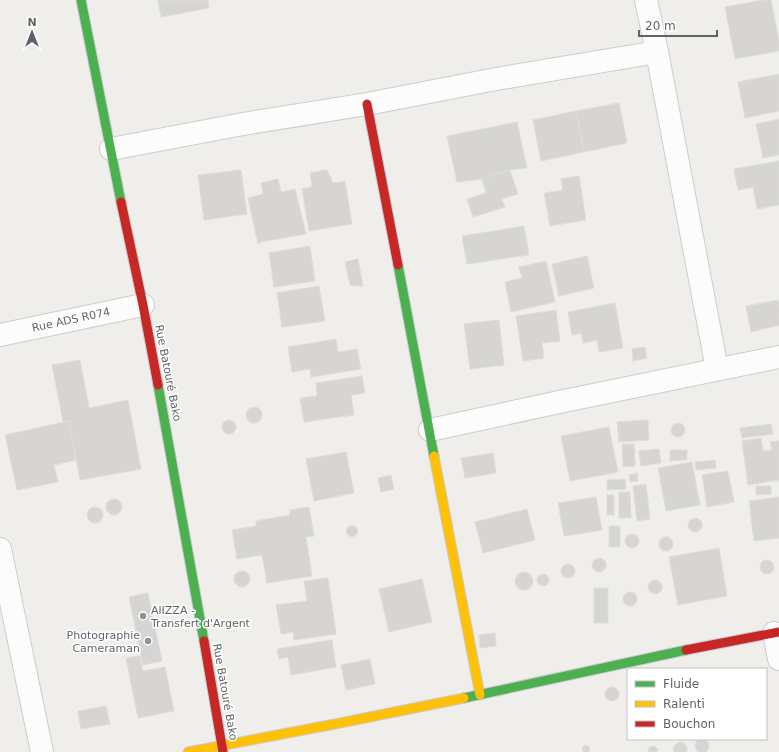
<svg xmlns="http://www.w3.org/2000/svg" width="779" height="752" font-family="'DejaVu Sans',sans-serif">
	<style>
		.building { fill: #d6d5d3; stroke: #deddd9 }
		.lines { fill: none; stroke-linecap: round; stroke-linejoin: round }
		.street-casing { stroke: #cbcccc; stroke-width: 24 }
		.fast-casing { stroke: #cacacb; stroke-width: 11 }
		.slow-casing { stroke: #cacacb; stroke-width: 11 }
		.jam-casing { stroke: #cacacb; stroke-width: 11 }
		.street { stroke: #fdfcfc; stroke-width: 22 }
		.fast { stroke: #4caf50; stroke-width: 9 }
		.slow { stroke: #ffc107; stroke-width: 9 }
		.jam { stroke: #c62828; stroke-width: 9 }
		.poi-dot { fill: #919496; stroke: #fff; stroke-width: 1.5 }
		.labels { text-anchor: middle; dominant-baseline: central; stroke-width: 3; stroke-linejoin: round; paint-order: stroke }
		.street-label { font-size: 11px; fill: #5f6368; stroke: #fff }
		.poi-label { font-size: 11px; fill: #5f6368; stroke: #fff; text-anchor: start }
	</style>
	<rect width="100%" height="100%" fill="#efeeea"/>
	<g class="building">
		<path d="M158,0H208L209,8L161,17Z"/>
		<path d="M763,0H771L779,41V51L735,59L725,7Z"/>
		<path d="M779,74V111L745,118L738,82Z"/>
		<path d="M619,103L627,143L584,152L576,111Z"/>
		<path d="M576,111L584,152L541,161L533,120Z"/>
		<path d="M779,119V155L763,158L756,124Z"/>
		<path d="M517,122L527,168L510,170L482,179L457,182L447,136Z"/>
		<path d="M779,161V205L757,209L753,187L738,190L734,169Z"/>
		<path d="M241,170L247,214L204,220L198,175Z"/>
		<path d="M327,170L333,183L345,181L352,224L309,231L302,189L312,187L310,173Z"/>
		<path d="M510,170L518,194L502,199L505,207L473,217L467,199L486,193L482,179Z"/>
		<path d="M579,176L586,220L550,226L544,193L563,190L561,179Z"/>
		<path d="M278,179L281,192L295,189L306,234L260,242L258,244L248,198L263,194L261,183Z"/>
		<path d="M524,226L529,255L467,264L462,236Z"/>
		<path d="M310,246L315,281L274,287L269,253Z"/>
		<path d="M587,256L594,288L559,296L552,264Z"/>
		<path d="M358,259L363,286L350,285L345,262Z"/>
		<path d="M546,261L555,302L511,312L505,282L522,278L519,267Z"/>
		<path d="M319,286L325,321L282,327L277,293Z"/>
		<path d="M778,300L779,307V325L751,332L746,306Z"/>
		<path d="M615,303L623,348L599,352L597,340L583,343L581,333L572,335L568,312Z"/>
		<path d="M556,310L560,341L542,343L544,358L523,361L516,316Z"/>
		<path d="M499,320L504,365L470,369L464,324Z"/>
		<path d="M336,339L338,352L357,349L361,369L311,377L310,369L292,372L288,347Z"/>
		<path d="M645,347L647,358L633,361L632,349Z"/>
		<path d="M80,360L89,408L128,400L141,469L80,480L69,421L63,422L52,365Z"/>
		<path d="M362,376L365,393L351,395L354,415L304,422L300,398L317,396L316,383Z"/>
		<circle cx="254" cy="415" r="8"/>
		<path d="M648,420L649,440L619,442L617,422Z"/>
		<circle cx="229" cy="427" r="7"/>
		<path d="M69,421L76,460L54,465L58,482L17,490L5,435Z"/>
		<circle cx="678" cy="430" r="7"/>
		<path d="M771,424L773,434L742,438L740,428Z"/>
		<path d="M609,427L618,472L570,481L561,436Z"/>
		<path d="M761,438L763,451L772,450L770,442L779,441V482V480L748,485L742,441Z"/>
		<path d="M622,444H634L635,466L623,467Z"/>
		<path d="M659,449L661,463L641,466L639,451Z"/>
		<path d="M670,450H687V460L670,461Z"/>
		<path d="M346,452L354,493L314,501L306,459Z"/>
		<path d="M493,453L496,473L465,478L461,458Z"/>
		<path d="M715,460L716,468L696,470L695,462Z"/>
		<path d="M692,462L700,505L666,511L658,468Z"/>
		<path d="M728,471L734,502L707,507L702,475Z"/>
		<path d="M637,473L638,481L630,482L629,475Z"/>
		<path d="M391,475L394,489L381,492L378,478Z"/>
		<path d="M625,479L626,489L607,490V480Z"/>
		<path d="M646,484L650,519L637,521L633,486Z"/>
		<path d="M756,486H771V494L756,495Z"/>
		<path d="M619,492H630L631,518H619Z"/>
		<rect x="607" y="495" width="7" height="20"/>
		<path d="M596,497L602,530L564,536L558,503Z"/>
		<path d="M779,497V538L754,541L749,501Z"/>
		<circle cx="114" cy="507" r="8"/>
		<path d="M309,507L314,536L306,537L312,576L267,583L262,555L237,559L232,530L256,526V521L290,515V510Z"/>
		<circle cx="95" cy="515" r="8"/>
		<path d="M527,509L535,540L483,553L475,522Z"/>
		<circle cx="695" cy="525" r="7"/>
		<circle cx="352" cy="531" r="5.5"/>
		<rect x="609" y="526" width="11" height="21"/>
		<circle cx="632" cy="541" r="7"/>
		<circle cx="666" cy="544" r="7"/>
		<path d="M719,548L727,596L678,605L669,557Z"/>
		<circle cx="599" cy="565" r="7"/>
		<circle cx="767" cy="567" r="7"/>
		<circle cx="568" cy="571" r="7"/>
		<circle cx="242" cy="579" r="8"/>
		<circle cx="524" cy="581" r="9"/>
		<circle cx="543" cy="580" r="6"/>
		<path d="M328,578L336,634L294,640L293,632L281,634L276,605L307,601L304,581Z"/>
		<path d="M422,579L432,622L389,632L379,589Z"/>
		<circle cx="655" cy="587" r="7"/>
		<rect x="594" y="588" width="14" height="35"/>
		<circle cx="630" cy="599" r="7"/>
		<path d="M148,593L162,661L143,665L129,597Z"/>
		<path d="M495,633L496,646L480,648L479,635Z"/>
		<path d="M332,640L336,667L291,675L288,657L279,659L277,649Z"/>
		<path d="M140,656L143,671L165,667L174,711L138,718L126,658Z"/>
		<path d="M370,659L375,684L346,690L341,665Z"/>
		<circle cx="612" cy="694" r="7"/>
		<path d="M106,706L110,724L81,729L78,711Z"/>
		<circle cx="702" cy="746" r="7"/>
		<path d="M680,742L684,743L687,747V752H674L673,748L676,744Z"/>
		<circle cx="586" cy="749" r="3.5"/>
		<path d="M653,746L656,747L658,749V752H648V750L650,747Z"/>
	</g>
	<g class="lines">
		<g class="street-casing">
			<g id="street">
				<path d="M646,0L657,52L717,369"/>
				<path d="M111,149L243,124L367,104L496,79L657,52"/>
				<path d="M0,335L143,305"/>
				<path d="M430,430L564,401L779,357"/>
				<path d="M0,549L42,752"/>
				<path d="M774,633L779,659"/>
			</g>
		</g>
		<g class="fast-casing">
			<g id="fast">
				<path d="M81,0L121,202"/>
				<path d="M398,265L434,456"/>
				<path d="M158,385L204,641"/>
				<path d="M464,698L686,650"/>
			</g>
		</g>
		<g class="slow-casing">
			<g id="slow">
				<path d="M434,456L480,695"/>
				<path d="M188,752L335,724L464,698"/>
			</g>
		</g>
		<g class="jam-casing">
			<g id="jam">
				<path d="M367,104L398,265"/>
				<path d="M121,202L143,305L158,385"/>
				<path d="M204,641L223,752"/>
				<path d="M686,650L779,632"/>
			</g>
		</g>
		<use href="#street" class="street"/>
		<use href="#fast" class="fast"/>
		<use href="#slow" class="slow"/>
		<use href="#jam" class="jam"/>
	</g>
	<g class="poi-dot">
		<circle cx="143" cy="616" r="4"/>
		<circle cx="148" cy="641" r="4"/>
	</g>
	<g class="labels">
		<g class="street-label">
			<text transform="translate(71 320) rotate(-12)">Rue ADS R074</text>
			<text transform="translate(168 373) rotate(79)">Rue Batouré Bako</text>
			<text transform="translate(225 692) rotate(80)">Rue Batouré Bako</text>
		</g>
		<g class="poi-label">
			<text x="151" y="610">AlIZZA -<tspan x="151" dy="13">Transfert d'Argent</tspan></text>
			<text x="140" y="635" text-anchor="end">Photographie<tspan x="140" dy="13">Cameraman</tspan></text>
		</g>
	</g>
	<rect x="627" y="668" width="140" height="72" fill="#ffffff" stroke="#bfc1c3"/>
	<rect x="635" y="681" width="20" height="6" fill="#4caf50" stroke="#bfc1c3"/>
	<text x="663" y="688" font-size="12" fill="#5f6368">Fluide</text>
	<rect x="635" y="701" width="20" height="6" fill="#ffc107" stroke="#bfc1c3"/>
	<text x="663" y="708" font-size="12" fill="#5f6368">Ralenti</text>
	<rect x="635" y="721" width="20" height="6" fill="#c62828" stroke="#bfc1c3"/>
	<text x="663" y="728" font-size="12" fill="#5f6368">Bouchon</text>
	<g transform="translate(32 32)" stroke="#ffffff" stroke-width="3" paint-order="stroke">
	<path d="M0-3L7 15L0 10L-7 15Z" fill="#5f6368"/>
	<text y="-6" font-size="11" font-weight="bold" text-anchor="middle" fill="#5f6368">N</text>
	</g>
	<path d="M639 30v6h78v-6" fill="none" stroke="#5f6368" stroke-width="2"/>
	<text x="645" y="30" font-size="12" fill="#5f6368" stroke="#ffffff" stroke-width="3" paint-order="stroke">20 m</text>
</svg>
